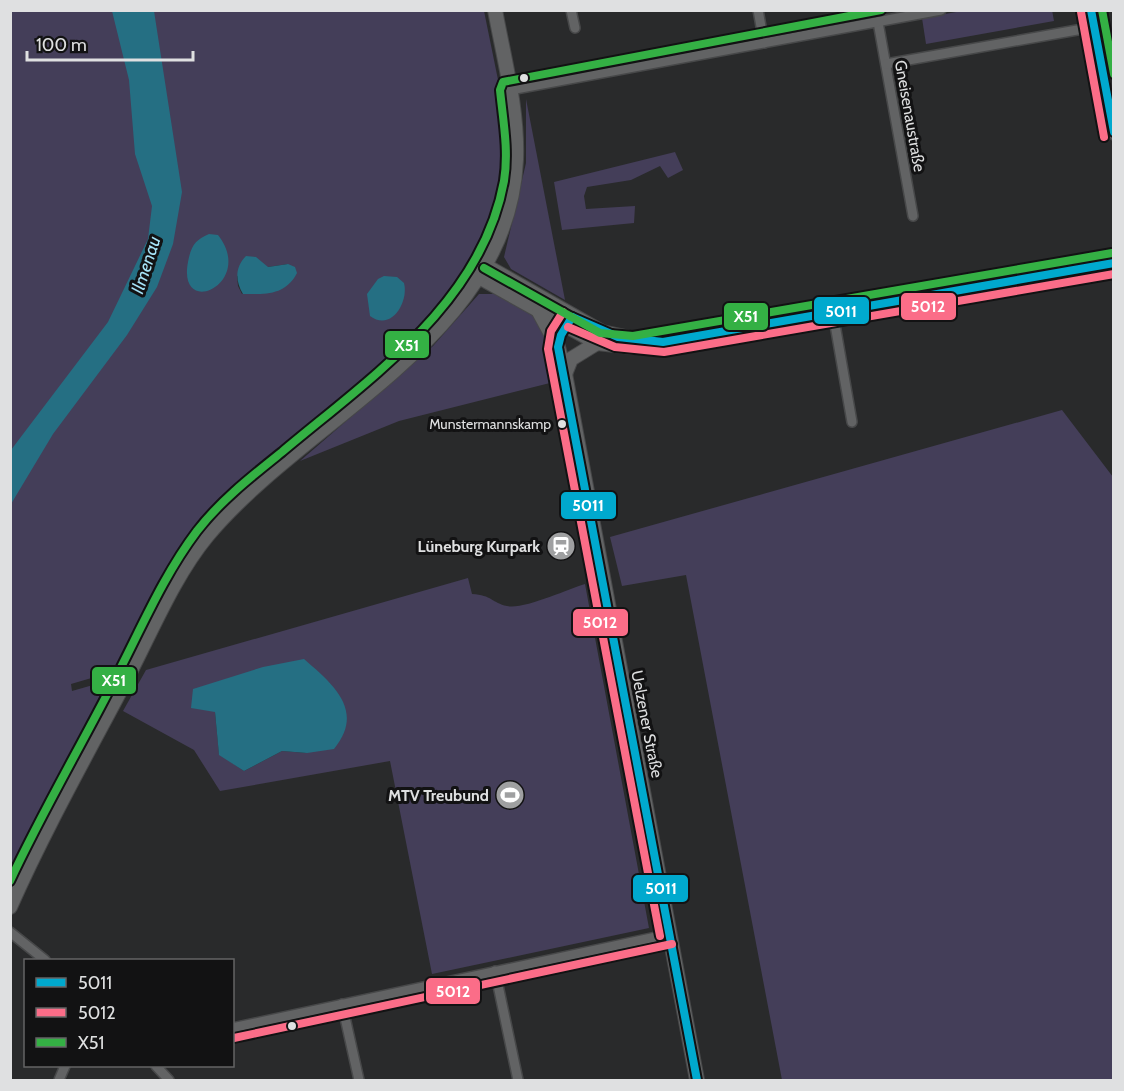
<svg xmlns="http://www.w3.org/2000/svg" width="1124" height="1091" font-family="Cabin,sans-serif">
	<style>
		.green { fill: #443e59; fill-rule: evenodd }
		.water { fill: #256f83 }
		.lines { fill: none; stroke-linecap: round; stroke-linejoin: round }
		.street-casing { stroke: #474849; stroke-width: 12 }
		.secondary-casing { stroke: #474849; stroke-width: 16 }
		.street { stroke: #626364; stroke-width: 9 }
		.secondary { stroke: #626364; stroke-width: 14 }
		.bus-1-casing { stroke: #121213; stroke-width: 12 }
		.bus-2-casing { stroke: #121213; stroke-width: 12 }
		.bus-3-casing { stroke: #121213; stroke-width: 12 }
		.bus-1 { stroke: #00a9ce; stroke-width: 8 }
		.bus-2 { stroke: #fb6d88; stroke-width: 8 }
		.bus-3 { stroke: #34b044; stroke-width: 8 }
		.bus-dot { fill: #dfe0e1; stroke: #121213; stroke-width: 2 }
		.labels { text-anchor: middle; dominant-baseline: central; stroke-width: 6; stroke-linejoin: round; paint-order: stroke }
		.bus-label { font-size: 14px; fill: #dfe0e1; stroke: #121213; text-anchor: end }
		.street-label { font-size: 16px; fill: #dfe0e1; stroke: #121213 }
		.poi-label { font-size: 16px; font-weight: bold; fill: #dfe0e1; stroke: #121213; text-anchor: end }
		.water-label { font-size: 18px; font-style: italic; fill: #a5e2f6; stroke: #121213 }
		.line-badge { stroke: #121213; stroke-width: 2 }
		.badge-label { font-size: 16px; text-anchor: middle; font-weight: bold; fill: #fff }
	</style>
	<rect width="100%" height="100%" fill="#292a2b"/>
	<g class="green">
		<path d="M1052,10L1054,21L926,44L922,18L962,11Z"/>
		<path d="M10,11H484L507,124V161L501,200L489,240L471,275L452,301L425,329L239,488L201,529L151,612L11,878ZM288,264L242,294L238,286L237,276L268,267ZM112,672L114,679L72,691L71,684Z"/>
		<path d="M526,99L565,300L511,269L504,257L526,163Z"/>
		<path d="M675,152L683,170L668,178L660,166L631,180L587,187L584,196L586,209L635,206L634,223L562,230L554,182Z"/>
		<path d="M479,294H499L539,318L553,349L559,374L550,383L399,421L300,461L433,346Z"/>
		<path d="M1062,410L1113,477V1080H782L686,575L622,586L610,537Z"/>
		<path d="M468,578L472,594C492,595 492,603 507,606C523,610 568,589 585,584L649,928L432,974L390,761L220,791L194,750L123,711L146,670ZM215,712L307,753L282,751L244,771L219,754Z"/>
	</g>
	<g class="water">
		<path d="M112,11H154L182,192L173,244L157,287L127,335L53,434L11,504V450L108,322L148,239L152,206L135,154L129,80Z"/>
		<path d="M209,234L218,235C256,283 177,320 188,262C191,246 195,240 209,234Z"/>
		<path d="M246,256L256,257L268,267L288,264L295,267L297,273C285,296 265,294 243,294C235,281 235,267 246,256Z"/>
		<path d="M384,276L397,277L404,283C409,302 391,332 370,316L367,294L378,279Z"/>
		<path d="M304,659C334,685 365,711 334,749L307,753L282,751L244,771L219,755L215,712L191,708L193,689L263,667Z"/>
	</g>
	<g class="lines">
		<g class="street-casing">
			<g id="street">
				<path d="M571,10L575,28"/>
				<path d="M758,10L764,43"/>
				<path d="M1091,10L1114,135"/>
				<path d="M878,22L913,216"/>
				<path d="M886,64L1094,27"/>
				<path d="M510,90L941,10"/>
				<path d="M833,313L852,422"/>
				<path d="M10,932L45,960"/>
				<path d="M495,971L518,1080"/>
				<path d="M342,1004L359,1080"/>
				<path d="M232,1028L670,934"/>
				<path d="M156,1066L169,1080"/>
				<path d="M59,1080L65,1066"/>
			</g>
		</g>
		<g class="secondary-casing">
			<g id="secondary">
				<path d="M486,266L602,332L639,340"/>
				<path d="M479,277L597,343L633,347L1114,263"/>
				<path d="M539,312L558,347L565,374L697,1080"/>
				<path d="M565,374L571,359L597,343"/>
				<path d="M10,907C45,828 88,752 128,676C152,630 174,576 207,536C307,416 509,336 516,160C518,110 504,59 495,10"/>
			</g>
		</g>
		<use href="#street" class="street"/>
		<use href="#secondary" class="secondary"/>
		<g class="bus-1-casing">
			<g id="bus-1">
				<path d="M1091,10L1114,132"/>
				<path d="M572,317L561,335L558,347L697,1080"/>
				<path d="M572,317L618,337L663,342L1114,263"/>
			</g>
		</g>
		<g class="bus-2-casing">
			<g id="bus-2">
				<path d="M1081,12L1104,137"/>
				<path d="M563,312L551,331L548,349L660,936"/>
				<path d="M568,327L615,347L664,352L1114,274"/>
				<path d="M234,1038L672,944"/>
			</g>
		</g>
		<g class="bus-3-casing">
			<g id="bus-3">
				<path d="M1102,10L1114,74"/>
				<path d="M484,268L600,333L633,336L1112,253"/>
				<path d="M10,881C42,812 81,746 115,679C141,629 163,576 197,531C221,500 252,476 282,452C370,378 482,303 504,181C509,151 503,120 500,90L503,82L881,10"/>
			</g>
		</g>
		<use href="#bus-1" class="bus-1"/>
		<use href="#bus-2" class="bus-2"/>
		<use href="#bus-3" class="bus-3"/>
	</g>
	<defs>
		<g id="station-disc" transform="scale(1.5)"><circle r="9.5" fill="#9fa0a1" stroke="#121213"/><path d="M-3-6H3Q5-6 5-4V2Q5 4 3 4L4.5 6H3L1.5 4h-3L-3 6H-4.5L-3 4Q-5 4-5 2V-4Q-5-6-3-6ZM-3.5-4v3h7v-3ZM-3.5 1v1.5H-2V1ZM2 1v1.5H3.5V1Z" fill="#fff"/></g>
		<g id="stadium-disc" transform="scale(1.5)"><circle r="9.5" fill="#9fa0a1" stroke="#121213"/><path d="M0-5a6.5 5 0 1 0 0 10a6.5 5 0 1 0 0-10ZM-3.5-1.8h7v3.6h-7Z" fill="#fff"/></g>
	</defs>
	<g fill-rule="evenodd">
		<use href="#station-disc" x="561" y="546"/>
		<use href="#stadium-disc" x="510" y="795"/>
	</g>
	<g class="bus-dot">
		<circle cx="524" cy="78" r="5"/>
		<circle cx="562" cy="424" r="5"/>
		<circle cx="292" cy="1026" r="5"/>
	</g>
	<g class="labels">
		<g class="bus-label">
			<text x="551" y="424">Munstermannskamp</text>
		</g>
		<g class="street-label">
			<text transform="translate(910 116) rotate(80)">Gneisenaustraße</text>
			<text transform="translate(647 724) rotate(79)">Uelzener Straße</text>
		</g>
		<g class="poi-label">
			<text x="540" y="546">Lüneburg Kurpark</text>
			<text x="489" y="795">MTV Treubund</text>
		</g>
		<g class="water-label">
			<text transform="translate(146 265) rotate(-72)">Ilmenau</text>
		</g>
	</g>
	<g class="line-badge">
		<rect x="900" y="292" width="57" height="29" rx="6" fill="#fb6d88"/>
		<rect x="813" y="296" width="57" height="29" rx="6" fill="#00a9ce"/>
		<rect x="723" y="302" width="46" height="29" rx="6" fill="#34b044"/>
		<rect x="384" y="330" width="46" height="29" rx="6" fill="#34b044"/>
		<rect x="560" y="491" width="57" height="29" rx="6" fill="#00a9ce"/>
		<rect x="572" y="608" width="57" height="29" rx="6" fill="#fb6d88"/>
		<rect x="91" y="666" width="46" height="29" rx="6" fill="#34b044"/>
		<rect x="632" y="874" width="57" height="29" rx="6" fill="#00a9ce"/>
		<rect x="425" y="977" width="56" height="28" rx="6" fill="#fb6d88"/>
	</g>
	<g class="badge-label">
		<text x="928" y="312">5012</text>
		<text x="841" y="317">5011</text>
		<text x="746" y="322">X51</text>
		<text x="407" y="351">X51</text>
		<text x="588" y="511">5011</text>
		<text x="600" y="628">5012</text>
		<text x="114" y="686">X51</text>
		<text x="661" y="894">5011</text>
		<text x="453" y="997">5012</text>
	</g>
	<rect width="1124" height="1091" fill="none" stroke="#dfe0e1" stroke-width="24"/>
	<rect x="24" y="959" width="210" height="108" fill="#121213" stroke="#646465" stroke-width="1.5"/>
	<rect x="36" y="978" width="30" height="9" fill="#00a9ce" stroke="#646465" stroke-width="1.5"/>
	<text x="78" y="989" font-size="18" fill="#dfe0e1">5011</text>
	<rect x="36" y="1008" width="30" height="9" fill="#fb6d88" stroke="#646465" stroke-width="1.5"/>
	<text x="78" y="1019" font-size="18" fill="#dfe0e1">5012</text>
	<rect x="36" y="1038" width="30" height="9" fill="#34b044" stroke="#646465" stroke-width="1.5"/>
	<text x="78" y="1049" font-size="18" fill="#dfe0e1">X51</text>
	<path d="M27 51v9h166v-9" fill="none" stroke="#dfe0e1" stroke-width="3"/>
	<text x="36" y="51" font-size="18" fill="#dfe0e1" stroke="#121213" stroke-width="4.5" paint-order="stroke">100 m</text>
</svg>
